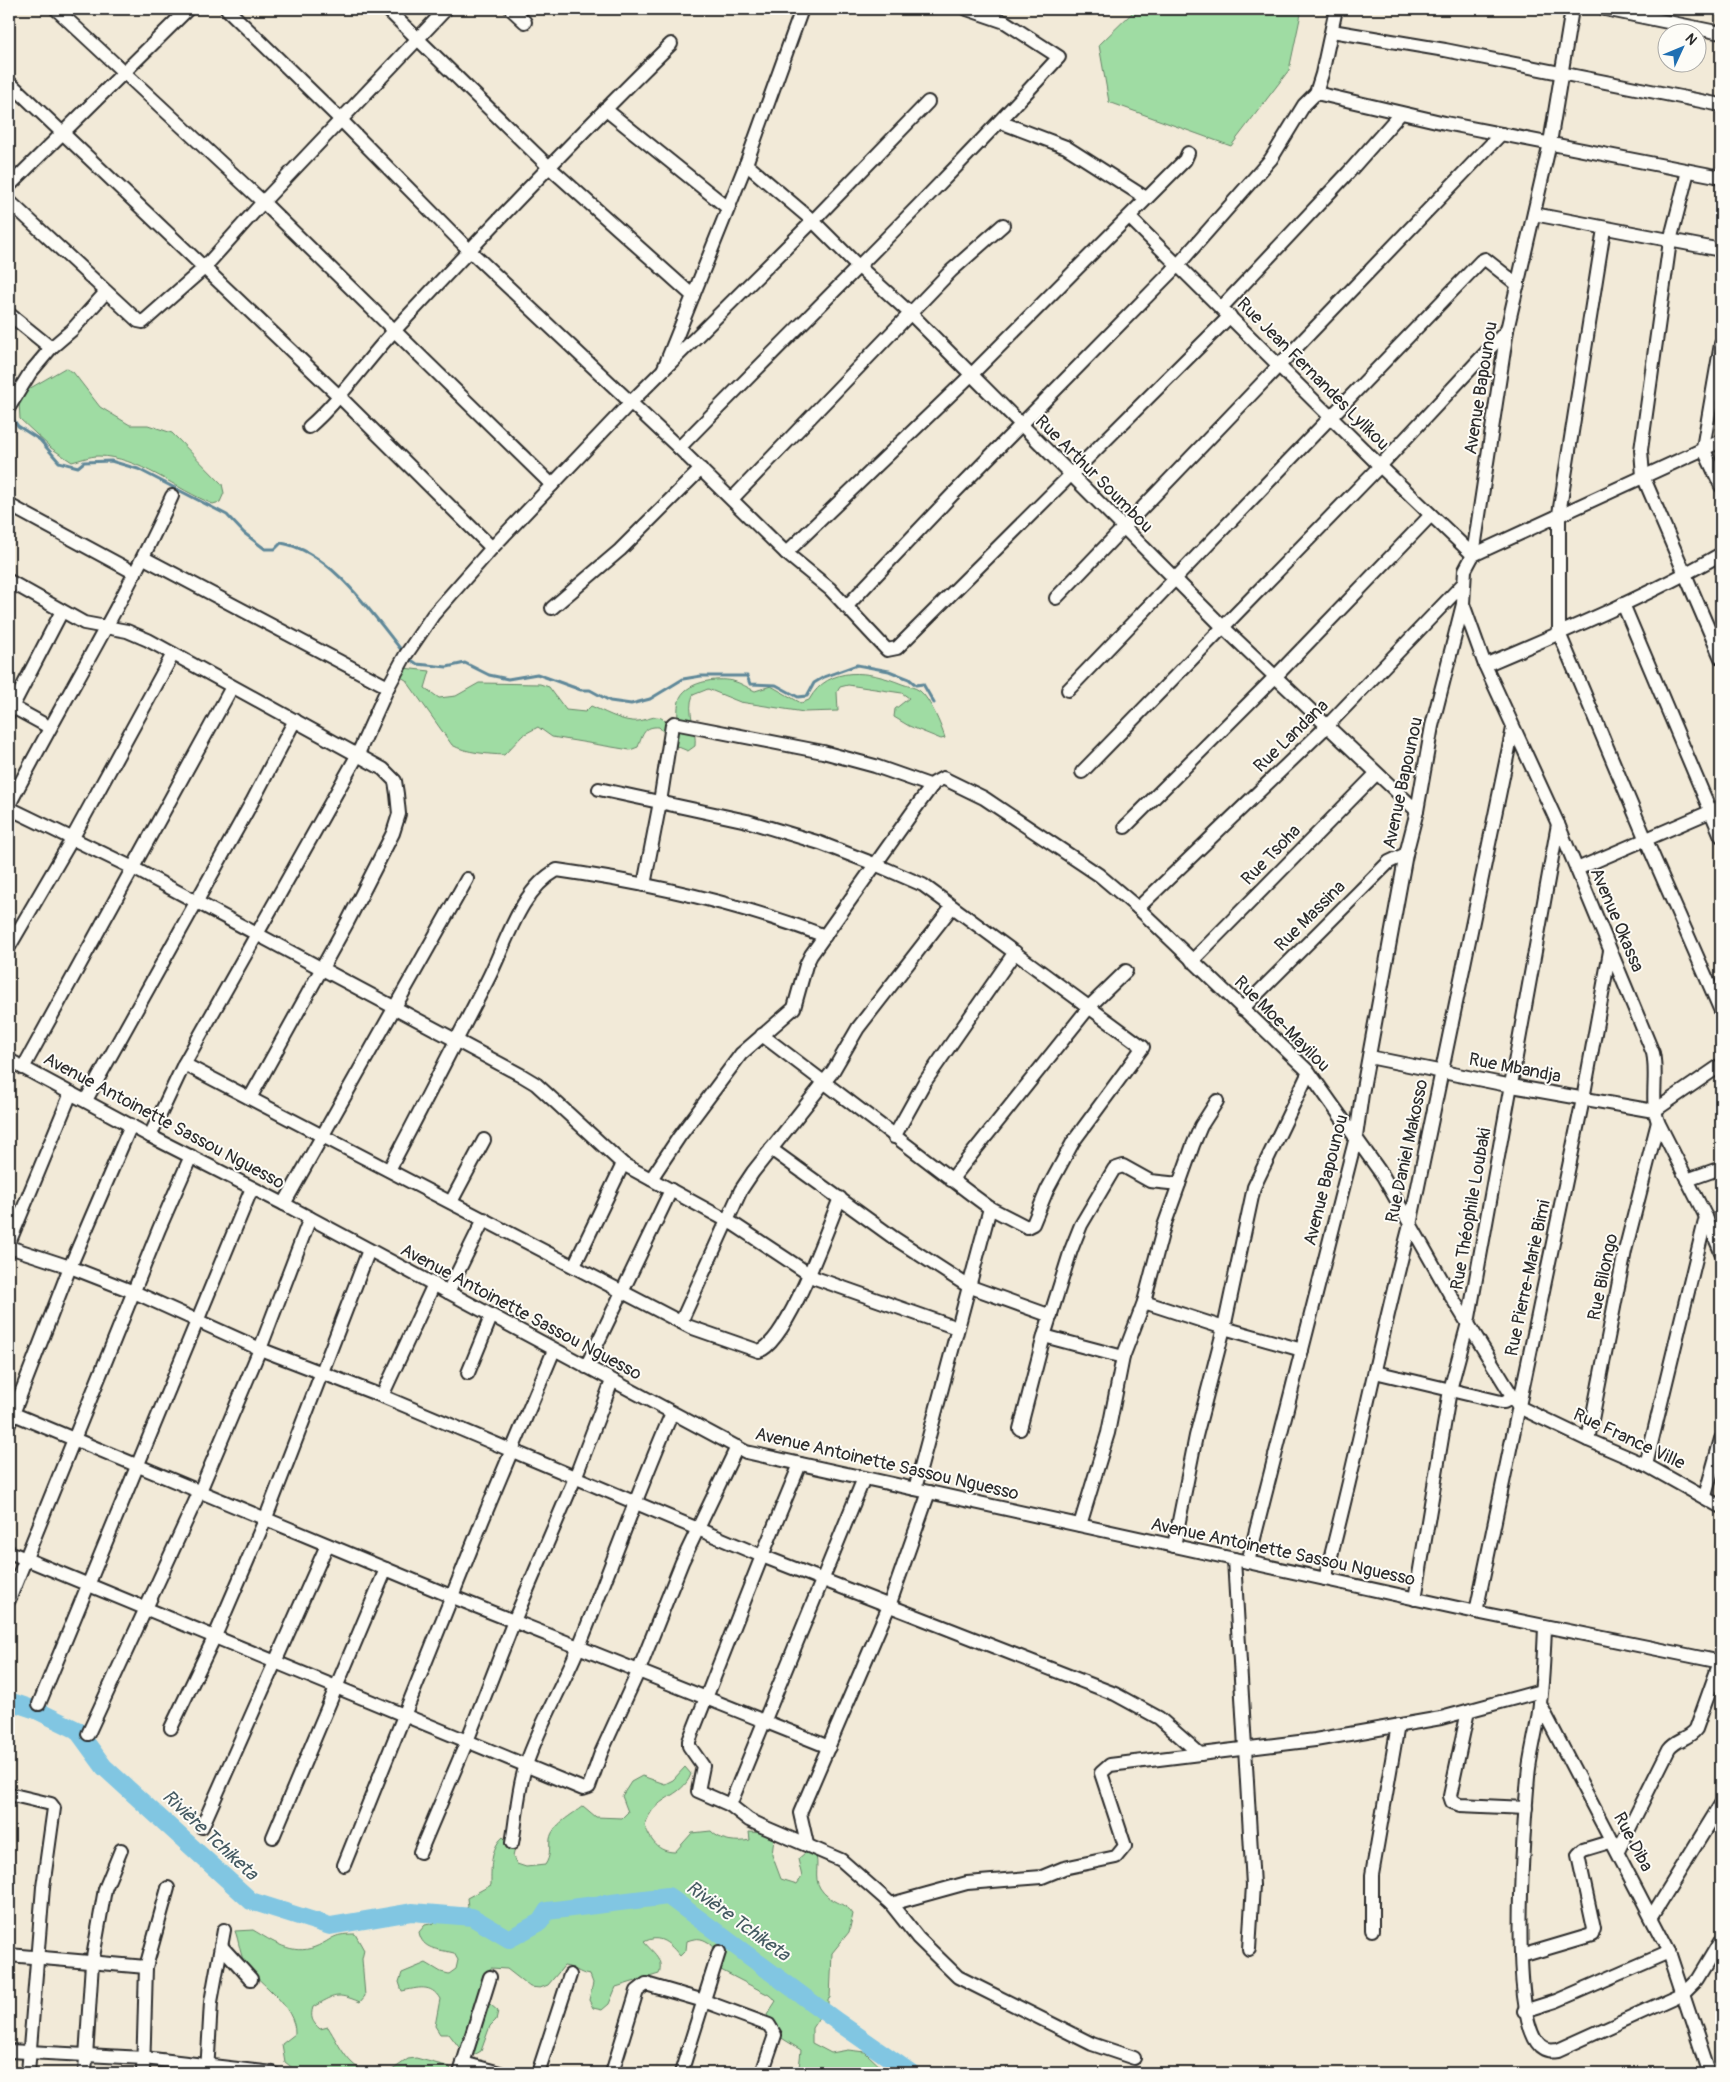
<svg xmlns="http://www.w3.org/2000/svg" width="1730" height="2082" font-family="Pangolin,sans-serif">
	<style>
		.green { fill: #9fdca3; stroke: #658467 }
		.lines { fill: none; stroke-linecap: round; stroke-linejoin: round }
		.stream { stroke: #5f8899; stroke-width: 3 }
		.river { stroke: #81c6e2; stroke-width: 18 }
		.minor-casing { stroke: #2b2b2b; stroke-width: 16 }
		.minor { stroke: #fdfcf7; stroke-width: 12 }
		.labels { text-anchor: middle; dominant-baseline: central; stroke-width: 4; stroke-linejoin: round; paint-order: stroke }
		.street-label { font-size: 18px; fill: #2b2b2b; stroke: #fdfcf7 }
		.water-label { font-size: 19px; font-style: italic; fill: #455a62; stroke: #fdfcf7 }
	</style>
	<rect width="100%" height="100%" fill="#f2ead8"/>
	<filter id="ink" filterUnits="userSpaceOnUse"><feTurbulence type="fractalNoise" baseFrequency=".02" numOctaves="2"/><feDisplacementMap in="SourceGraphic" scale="10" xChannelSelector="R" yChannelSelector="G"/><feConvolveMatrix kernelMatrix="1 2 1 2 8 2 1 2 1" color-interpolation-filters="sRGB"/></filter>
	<g filter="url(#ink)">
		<g class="green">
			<path d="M1136,9H1302L1289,70L1231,146L1109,102L1099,45Z"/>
			<path d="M65,368L73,372L100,407L130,425H148L172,433L222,484L224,493L220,502L213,504C177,490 138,456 98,456C90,456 80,460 72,462L51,448L20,419L19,402L27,390Z"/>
			<path d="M403,668L430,671L425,688L439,698L456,696L479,683L540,684L549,687L566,710L585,712L591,706C603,711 619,720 632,721C649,723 659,707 670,728L678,725C678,717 677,708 679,701C683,682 718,677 733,681C741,683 748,688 755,691L771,686L801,703L809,700C829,664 870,671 902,684C907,686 915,687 920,691C930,699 941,725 945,738L941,739L909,726L894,717L895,709L909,698L902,693L848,685L840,687L837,692L838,711L804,712L740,702L708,689L693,695C686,711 697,729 695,746L688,751L676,746L659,727C644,726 643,734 638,747L630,750L552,737L538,727L523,735L504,755C488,754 466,753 452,745L406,680L399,676Z"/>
			<path d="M685,1767L691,1774C682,1799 653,1795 645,1826C651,1841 658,1852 675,1852L692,1833L711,1831C720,1841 737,1843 750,1840L749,1832L767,1833L774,1838L772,1855L781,1879L797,1884L802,1877L798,1859L805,1853H815C820,1864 813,1877 820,1888C829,1903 846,1902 853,1914L849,1932L832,1953L830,1998L828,1999V2004L812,2028V2043L831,2053L848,2050L865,2052L887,2073H794L799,2068L801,2050L780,2037L767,2015L776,2001L769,1995L719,1969L714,1962L712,1945C703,1938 698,1937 687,1941L686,1950L680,1956C670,1944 660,1933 644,1942C653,1953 664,1958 659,1974L616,1987L609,2004L602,2010L593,2008L589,2000L593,1983L590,1975C579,1974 575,1967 564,1966L548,1985L540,1988L530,1987L507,1969L491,1968L485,1973L484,1999L498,2011L496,2020L490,2026L481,2051L474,2055H465L449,2034H440L435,2026L440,1999C431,1983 418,1988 402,1991L399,1982L402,1973L426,1963L441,1972L449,1974L456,1969L458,1960L454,1953C438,1949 422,1950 419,1932L425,1925L451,1920L468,1907L467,1898L491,1885C491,1869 490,1848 503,1837L515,1848L513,1857L517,1864L526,1867L545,1865C551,1856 549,1850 550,1839C552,1825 572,1815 583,1806L596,1817L622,1818L628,1812L622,1796L631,1782L642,1776L665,1784L673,1780Z"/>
			<path d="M253,1930C272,1941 292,1956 315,1947C335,1939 330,1934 355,1934L364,1950L362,1959L365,1996L360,2002C336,1992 335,1995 313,2007C310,2017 312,2022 320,2029L328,2027C340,2046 350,2072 374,2073H299L285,2062L282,2044L295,2034C296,2005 260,1985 246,1965C240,1956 239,1941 235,1931Z"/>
			<path d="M416,2058L450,2067L452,2073H388L408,2059Z"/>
		</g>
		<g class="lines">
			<g class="stream">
				<path d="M11,409L13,419L18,426L40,440L59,462L78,467L84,462L111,461L138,469L227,515L244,533L265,549H275L281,543C331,551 373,615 403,652"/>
				<path d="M407,657L417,664L447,667L465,663L489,675L508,679L537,674L581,690H590L610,701L631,704L650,699L683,679L701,676H747L750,684L776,685L798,697L807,696L814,683L824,677L857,665L889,671L909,679L916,685L923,684L934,703"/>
			</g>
			<path class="river" d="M9,1701L36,1710L77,1730L104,1767L251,1901L330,1926L412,1912L472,1917L509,1939L540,1922L547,1911L668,1896L838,2022L911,2073"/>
			<g class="minor-casing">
				<g id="minor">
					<path d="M56,9L263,202L552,485"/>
					<path d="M227,9L341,120L470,251L679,448L786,553L830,589L887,650L897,648L1230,316"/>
					<path d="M387,9L548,166L693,296"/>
					<path d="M511,9L525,22"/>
					<path d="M1336,9L1322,74L1316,93L1445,123L1721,177"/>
					<path d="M1605,9L1721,33"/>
					<path d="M1332,31L1445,50L1721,105"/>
					<path d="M9,82L339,396L492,548"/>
					<path d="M605,109L728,208"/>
					<path d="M1000,122L1066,147L1146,198"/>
					<path d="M746,164L813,221L857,265L911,314L1224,628L1417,811"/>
					<path d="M1688,171L1670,241L1641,450L1643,476L1721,658"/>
					<path d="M9,186L188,9"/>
					<path d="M9,201L138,321L143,322L203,269L263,202L446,9"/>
					<path d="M1534,214L1721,250"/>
					<path d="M1129,217L1380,466L1473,555L1721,441"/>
					<path d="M1604,229L1559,514V633L1646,840L1721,1011"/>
					<path d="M1222,307L1348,173L1400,114"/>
					<path d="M9,314L51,348"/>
					<path d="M1721,344L1703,448L1721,486"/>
					<path d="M664,368L746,164L802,9"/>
					<path d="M9,407L30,373L51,348L72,330L106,292"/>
					<path d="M309,427C341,399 365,362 394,331C485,233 576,137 671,44"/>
					<path d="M679,448C806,318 937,191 1059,57L1005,22L967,9"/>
					<path d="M732,499L951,271L1003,225"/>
					<path d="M9,505L135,573"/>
					<path d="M786,553L971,375L1171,174L1185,160L1188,153"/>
					<path d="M144,558L388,687"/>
					<path d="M9,581L84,623L127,631L148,640L383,769L395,781L397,794L399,814L393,833L347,923L250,1098"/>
					<path d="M1056,598L1501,134"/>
					<path d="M1463,604L1485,665L1558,824L1653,1053C1658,1076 1650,1100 1658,1122L1706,1217L1721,1252"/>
					<path d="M1623,604L1721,836"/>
					<path d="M846,607L952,495L1178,265L1271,159L1304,105L1316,93"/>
					<path d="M552,608L620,550L701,469"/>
					<path d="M1485,665C1565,631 1646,597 1721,554"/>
					<path d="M1068,690L1481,261L1485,259L1518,285"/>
					<path d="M9,705L49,727"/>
					<path d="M9,713L62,611"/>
					<path d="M1082,772L1380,466L1507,330"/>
					<path d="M599,789L747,821L820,843L877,865L923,885L1143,1047L1073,1142L1047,1190L1033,1224L1027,1227L990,1208L971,1194L762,1035"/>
					<path d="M9,805C62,702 124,603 172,496"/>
					<path d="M9,808L133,868L521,1075L536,1084L623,1164L735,1225L815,1278L957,1328"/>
					<path d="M1125,827L1275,677L1431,515"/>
					<path d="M1577,869L1721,807"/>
					<path d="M644,885L660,802L672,725L674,723L823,752L875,766L932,786"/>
					<path d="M1138,908L1326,727L1463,584"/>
					<path d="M9,947L72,839L173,654"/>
					<path d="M1192,961L1376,774"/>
					<path d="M1242,1009L1389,862L1406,854"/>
					<path d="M1369,1057L1512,1086L1654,1111"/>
					<path d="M9,1060L150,1136L284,1204L746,1452L1476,1612L1721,1662"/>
					<path d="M184,1064L690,1327L759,1351C788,1341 827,1229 840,1198"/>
					<path d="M23,1068L232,687"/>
					<path d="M86,1100L252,802L295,720"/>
					<path d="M1654,1111L1721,1065"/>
					<path d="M150,1136L184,1064L357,756L388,687L405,656L433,615L492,548L630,403L813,221L928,102"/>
					<path d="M894,1137L924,1083L1015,952"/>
					<path d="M771,1149L894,1238L968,1286L1051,1316"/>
					<path d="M389,1170C422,1108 454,1044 487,981C506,945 519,891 557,870C648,883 739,903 825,936"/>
					<path d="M651,1179L679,1137L741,1054L794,1008L806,965L811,955L914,810L934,783L943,778L984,798L1099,875L1138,908L1309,1072L1383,1176L1451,1296L1519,1407L1588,1440L1646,1465L1721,1507"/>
					<path d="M951,1180L1090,1006L1126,971"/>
					<path d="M1687,1180L1721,1168"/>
					<path d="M451,1202L484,1140"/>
					<path d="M284,1204L467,879"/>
					<path d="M9,1243L71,1093"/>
					<path d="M9,1247L70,1267L134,1292L260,1349L382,1396L762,1556L1115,1694L1159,1718L1200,1754"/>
					<path d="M574,1266L623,1164"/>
					<path d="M448,1292L484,1219"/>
					<path d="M1144,1302L1224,1328L1302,1350"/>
					<path d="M681,1322L741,1190L753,1172L833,1071L858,1028L952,907"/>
					<path d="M1044,1336L1123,1357"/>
					<path d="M586,1367L671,1190"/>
					<path d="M1375,1372L1501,1402H1504L1513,1397"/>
					<path d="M468,1373L491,1317"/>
					<path d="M382,1396L434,1284"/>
					<path d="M9,1412L453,1597L829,1747"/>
					<path d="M9,1424L70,1267L131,1125"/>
					<path d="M1020,1429L1044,1336L1071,1250L1081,1225L1114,1169L1123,1166L1150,1181L1179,1184"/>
					<path d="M1588,1440L1625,1251L1658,1122"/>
					<path d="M800,1464L762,1556L689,1741V1746L703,1766L698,1791L730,1805L749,1820L764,1827L841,1860L891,1904L918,1938L958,1977L1092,2044L1134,2058"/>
					<path d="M1646,1465L1706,1217"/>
					<path d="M915,1489L990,1208"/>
					<path d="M1705,1496L1721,1439"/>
					<path d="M1080,1525L1108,1433L1123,1357L1144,1302L1164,1226L1193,1145L1201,1126L1217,1101"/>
					<path d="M1174,1546L1196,1436L1224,1328L1254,1187L1309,1072"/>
					<path d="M9,1552L583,1789L589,1787L601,1753L639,1670L682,1562L737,1447"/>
					<path d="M1234,1559L1253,1885L1249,1949"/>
					<path d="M1248,1562L1356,1137L1362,1094L1406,854L1417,811L1432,726L1463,604L1465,570L1473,555L1507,330L1550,143L1572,9"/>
					<path d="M1325,1579C1356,1462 1379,1343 1410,1225L1513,728"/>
					<path d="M1415,1599L1450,1390L1468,1323L1558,824"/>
					<path d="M9,1600L159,1229L191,1156"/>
					<path d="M1476,1612L1583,1099L1610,951"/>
					<path d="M1545,1627C1544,1652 1543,1678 1540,1703C1538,1728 1530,1752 1528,1777C1524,1825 1508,2016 1540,2046C1546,2051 1551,2051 1558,2050L1684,1993L1697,1980L1721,1940"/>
					<path d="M39,1704L252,1188"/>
					<path d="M1540,1704L1669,1952L1709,2073"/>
					<path d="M1468,1711L1450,1796L1452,1802L1460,1805L1526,1808"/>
					<path d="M171,1728L215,1636L265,1520L369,1250"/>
					<path d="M88,1734L200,1491L260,1349L310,1218"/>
					<path d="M9,1794L51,1804L54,1808L43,1887L28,2073"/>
					<path d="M730,1805L864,1478"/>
					<path d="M202,1827L327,1545"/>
					<path d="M273,1837L386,1569"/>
					<path d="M512,1843C517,1817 517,1791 526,1765C540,1724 563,1685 580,1644C611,1567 639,1489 672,1413"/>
					<path d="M807,1844L800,1813L889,1606L929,1492"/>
					<path d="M1618,1851L1669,1749C1676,1739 1689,1739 1696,1729L1720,1662"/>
					<path d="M420,1852L467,1741L514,1621L575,1478L612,1381"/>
					<path d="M344,1865L483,1519L554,1350"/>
					<path d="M891,1904L967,1883L1042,1877L1064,1868L1116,1857L1125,1846L1101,1773L1110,1765L1315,1740L1441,1718L1541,1691"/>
					<path d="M1652,1916L1721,1804"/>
					<path d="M1372,1930V1875L1398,1725"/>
					<path d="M221,1946L251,1979"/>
					<path d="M9,1955L146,1967"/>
					<path d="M1521,1956L1592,1935L1594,1929L1578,1855L1583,1850L1613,1841"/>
					<path d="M1524,2011L1556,2001L1669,1952"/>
					<path d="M9,2051L144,2058L273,2073"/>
					<path d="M463,2063L500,2073"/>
					<path d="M85,2073L92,1963L105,1889L121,1850"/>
					<path d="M143,2073L146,1967L168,1888"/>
					<path d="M207,2073L211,2002L224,1930"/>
					<path d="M460,2073L490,1977"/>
					<path d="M538,2073L570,1975"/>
					<path d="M612,2073L637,1991L646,1984L704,2001L769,2025L775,2035L762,2073"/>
					<path d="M681,2073L719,1952"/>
				</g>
			</g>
			<use href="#minor" class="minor"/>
		</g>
	</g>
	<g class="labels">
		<g class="street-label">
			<text transform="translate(1313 374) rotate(45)">Rue Jean Fernandes Lylikou</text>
			<text transform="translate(1481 388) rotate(-81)">Avenue Bapounou</text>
			<text transform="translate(1094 474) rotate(45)">Rue Arthur Soumbou</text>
			<text transform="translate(1291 736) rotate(-44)">Rue Landana</text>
			<text transform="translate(1403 783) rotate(-78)">Avenue Bapounou</text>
			<text transform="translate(1271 855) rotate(-46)">Rue Tsoha</text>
			<text transform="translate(1310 916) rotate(-45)">Rue Massina</text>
			<text transform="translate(1617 920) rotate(67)">Avenue Okassa</text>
			<text transform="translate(1282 1024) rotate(45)">Rue Moe-Mayilou</text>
			<text transform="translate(1515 1068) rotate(11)">Rue Mbandja</text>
			<text transform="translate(164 1121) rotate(28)">Avenue Antoinette Sassou Nguesso</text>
			<text transform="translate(1407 1151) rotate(-78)">Rue Daniel Makosso</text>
			<text transform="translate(1326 1180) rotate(-76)">Avenue Bapounou</text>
			<text transform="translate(1471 1209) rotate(-80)">Rue Théophile Loubaki</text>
			<text transform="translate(1603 1277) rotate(-78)">Rue Bilongo</text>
			<text transform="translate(1528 1278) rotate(-78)">Rue Pierre-Marie Bimi</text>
			<text transform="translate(521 1312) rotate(28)">Avenue Antoinette Sassou Nguesso</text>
			<text transform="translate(1629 1439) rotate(25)">Rue France Ville</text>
			<text transform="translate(887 1464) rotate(13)">Avenue Antoinette Sassou Nguesso</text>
			<text transform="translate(1283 1552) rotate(12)">Avenue Antoinette Sassou Nguesso</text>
			<text transform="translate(1633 1842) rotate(62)">Rue Diba</text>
		</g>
		<g class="water-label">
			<text transform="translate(210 1835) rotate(43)">Rivière Tchiketa</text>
			<text transform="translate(738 1921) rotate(36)">Rivière Tchiketa</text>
		</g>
	</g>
	<rect width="1730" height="2082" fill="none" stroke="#fdfcf7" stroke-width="30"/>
	<rect x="15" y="15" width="1700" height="2052" fill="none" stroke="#2b2b2b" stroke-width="2" filter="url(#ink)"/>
	<g transform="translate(1682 48) rotate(46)"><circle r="24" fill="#fdfcf7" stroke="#a9a8a5"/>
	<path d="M0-4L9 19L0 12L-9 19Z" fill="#1f6fb2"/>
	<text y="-8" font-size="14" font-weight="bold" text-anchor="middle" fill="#2b2b2b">N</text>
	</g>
</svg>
